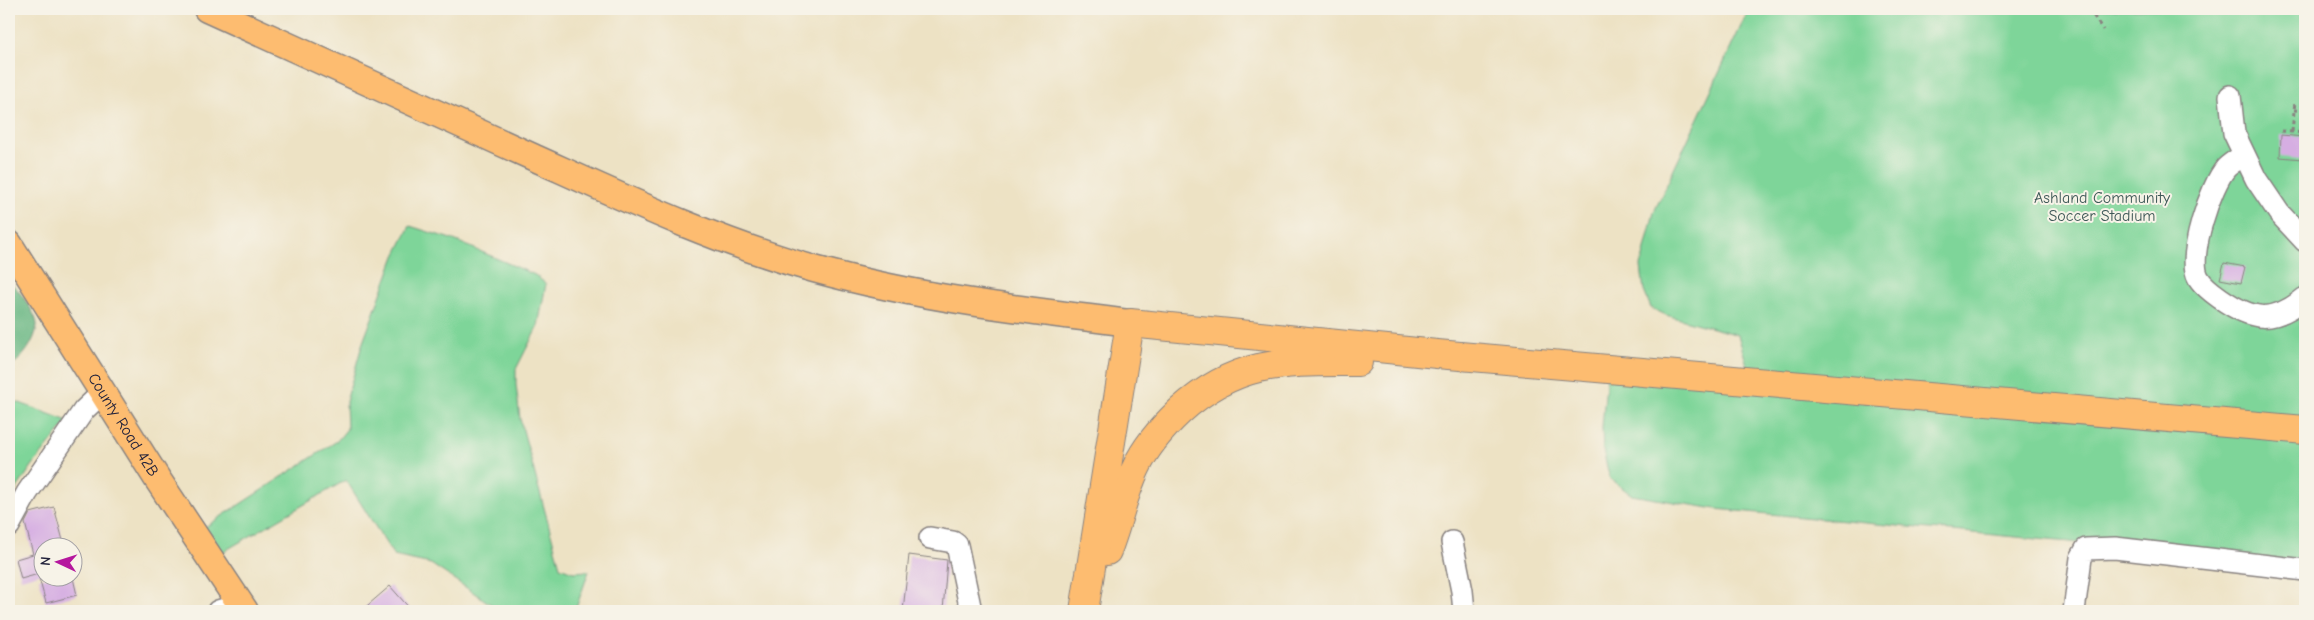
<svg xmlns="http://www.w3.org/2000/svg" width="2314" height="620" font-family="'Comic Neue',sans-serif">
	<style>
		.green { fill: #7ed599; stroke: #507c6a }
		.forest { fill: #66b681; stroke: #446c5e }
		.building { fill: #d6aee2 }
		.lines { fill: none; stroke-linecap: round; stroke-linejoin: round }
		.minor-casing { stroke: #888280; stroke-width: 24 }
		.major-casing { stroke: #888280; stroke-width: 29 }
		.highway-casing { stroke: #888280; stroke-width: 30 }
		.path { stroke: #888280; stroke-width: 3; stroke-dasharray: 4 4; stroke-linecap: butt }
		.minor { stroke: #fff; stroke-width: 21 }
		.major { stroke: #fdbc70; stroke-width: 26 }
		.highway { stroke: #fdbc70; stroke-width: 28 }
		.labels { text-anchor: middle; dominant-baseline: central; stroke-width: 4; stroke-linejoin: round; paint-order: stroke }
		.park-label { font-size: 16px; fill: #3e5857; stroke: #f7f3e8 }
		.street-label { font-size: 16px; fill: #22223b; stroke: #f7f3e8 }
	</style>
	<rect width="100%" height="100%" fill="#f7f3e8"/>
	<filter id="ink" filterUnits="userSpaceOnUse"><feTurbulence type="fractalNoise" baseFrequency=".02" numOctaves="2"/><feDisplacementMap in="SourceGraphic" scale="10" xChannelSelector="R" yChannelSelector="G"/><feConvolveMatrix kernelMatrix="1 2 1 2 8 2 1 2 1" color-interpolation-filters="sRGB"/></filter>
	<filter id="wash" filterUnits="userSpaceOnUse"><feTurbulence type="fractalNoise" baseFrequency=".0096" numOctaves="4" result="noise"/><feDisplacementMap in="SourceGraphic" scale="20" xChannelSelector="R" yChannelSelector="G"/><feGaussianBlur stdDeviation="1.12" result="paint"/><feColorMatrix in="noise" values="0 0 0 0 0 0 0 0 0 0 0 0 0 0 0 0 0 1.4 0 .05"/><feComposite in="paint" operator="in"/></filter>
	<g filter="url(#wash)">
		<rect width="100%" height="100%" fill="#ede2c4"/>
		<g class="green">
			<path d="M1749,9H2305V425L1751,378L1738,335L1666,315L1651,308L1644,291L1641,266L1654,212Z"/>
			<path d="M410,226L454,240L535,275L546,284L538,326L516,369V385L520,419L560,567L573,572L589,571L575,611H501L431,564L394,556L346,480L216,556L199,531L337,441L347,429L346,402L362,345L395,256Z"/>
			<path d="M1607,373L2305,434V564L1716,509L1632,495L1610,479L1603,450L1602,427Z"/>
			<path d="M9,399L68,421L32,466L9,500Z"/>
		</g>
		<path class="forest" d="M11,283C19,290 38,316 37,326C35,342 22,360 9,367V284Z"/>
		<g id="blocks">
			<g class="building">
				<path d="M2281,135L2304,137L2302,159L2280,157Z"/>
				<path d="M2224,263L2245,267L2241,283L2220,279Z"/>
				<path d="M54,507L65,548H42V573L21,579L16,559L33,554L25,523L30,513Z"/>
				<path d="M909,555L947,560L943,611H903Z"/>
				<path d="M39,578H73L77,595L46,603Z"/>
				<path d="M390,586L412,611H361Z"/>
			</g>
		</g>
	</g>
	<g filter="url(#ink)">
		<use href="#blocks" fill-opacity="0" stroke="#888280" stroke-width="1"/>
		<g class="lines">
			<g class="minor-casing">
				<g id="minor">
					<path d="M2230,96L2234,133L2256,179L2279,213L2305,241"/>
					<path d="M2244,155C2238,159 2231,163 2226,168C2211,185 2187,256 2198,277C2202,285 2213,293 2220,298C2253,321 2273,324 2305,298"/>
					<path d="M9,526L27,493L84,410L103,392"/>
					<path d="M930,538L953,542L957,545L971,611"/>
					<path d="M1452,542L1462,591L1464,611"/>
					<path d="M218,611L241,604"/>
					<path d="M2074,611L2081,558L2086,549L2115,548L2305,570"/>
				</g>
			</g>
			<g class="major-casing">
				<g id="major">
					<path d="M207,9C317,58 426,108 535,158C626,199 717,242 814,269C919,298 1022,310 1130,323"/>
					<path id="s1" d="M9,244L158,480L245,611"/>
				</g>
			</g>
			<g class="highway-casing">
				<g id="highway">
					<path d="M1107,551C1118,523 1123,495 1136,468C1146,446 1163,427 1180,411C1238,359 1285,362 1358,362"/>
					<path d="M1084,611L1130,323L1437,354L2305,430"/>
				</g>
			</g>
			<g class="path">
				<path d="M2089,9L2103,30"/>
				<path d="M2294,110L2305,111"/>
				<path d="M2281,131L2305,133"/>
				<path d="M2292,132L2295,101"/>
			</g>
			<use href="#minor" class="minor"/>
			<use href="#major" class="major"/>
			<use href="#highway" class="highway"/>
		</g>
	</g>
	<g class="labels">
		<g class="park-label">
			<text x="2102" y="198">Ashland Community<tspan x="2102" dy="18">Soccer Stadium</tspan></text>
		</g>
		<g class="street-label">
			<text stroke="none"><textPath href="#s1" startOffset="214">County Road 42B</textPath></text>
		</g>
	</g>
	<rect width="2314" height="620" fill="none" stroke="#f7f3e8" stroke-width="30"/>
	<g transform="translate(58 562) rotate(274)"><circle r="24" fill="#f7f3e8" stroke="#a29fa3"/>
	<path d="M0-4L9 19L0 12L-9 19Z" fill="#b5179e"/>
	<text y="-8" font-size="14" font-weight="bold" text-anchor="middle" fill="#22223b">N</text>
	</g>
</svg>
